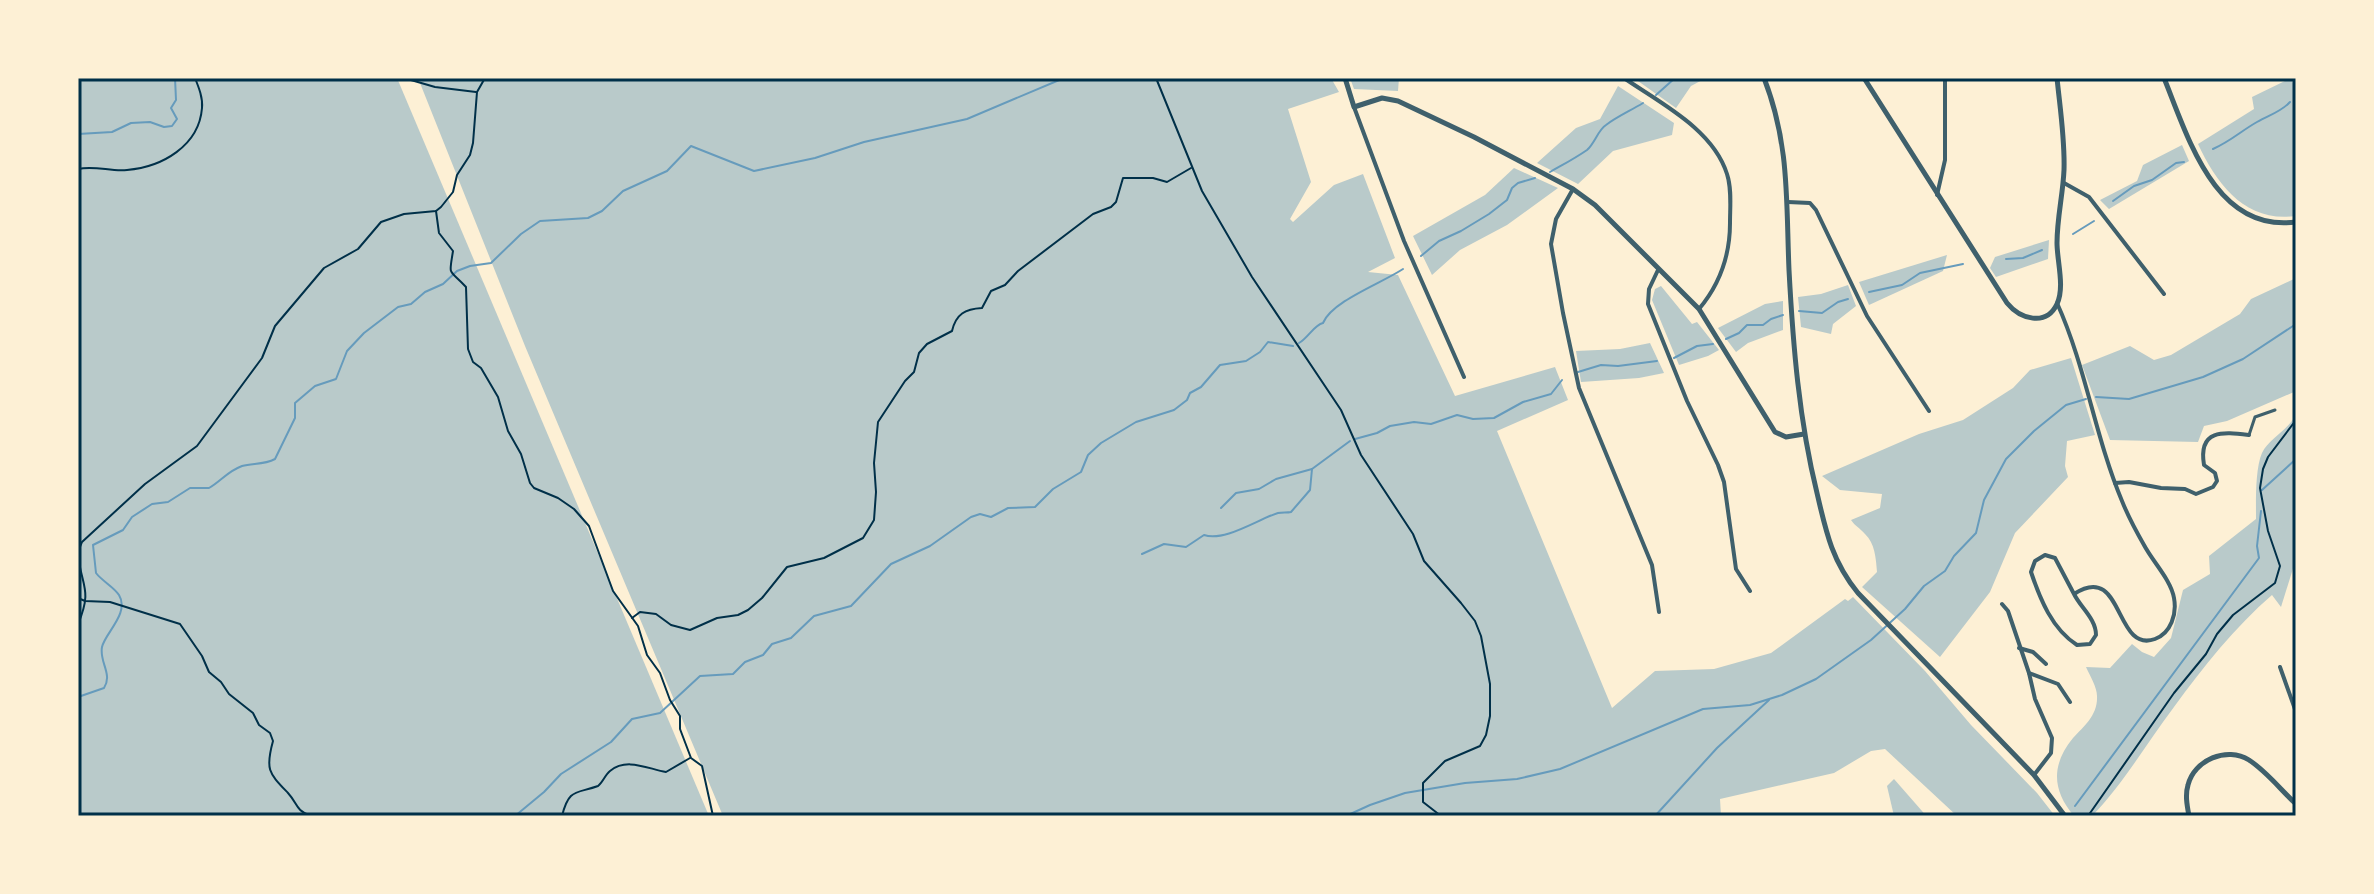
<svg xmlns="http://www.w3.org/2000/svg" width="2374" height="894" font-family="'Roboto Serif',serif">
	<style>
		.green { fill: #b9caca }
		.lines { fill: none; stroke-linecap: round; stroke-linejoin: round }
		.stream { stroke: #669bbc; stroke-width: 2 }
		.path { stroke: #003049; stroke-width: 2 }
		.pedestrian { stroke: #3f606c; stroke-width: 3 }
		.minor { stroke: #3f606c; stroke-width: 4 }
		.tertiary { stroke: #3f606c; stroke-width: 5 }
		.neatline { fill: none; stroke: #003049; stroke-width: 3 }
	</style>
	<rect width="100%" height="100%" fill="#fdf0d5"/>
	<g class="green">
		<path d="M78,78H397L709,816H78Z"/>
		<path d="M418,78H1331L1339,92L1288,109L1311,182L1290,219L1293,222L1334,185L1363,174L1395,258L1368,272L1398,275L1455,396L1555,367L1568,400L1497,431L1612,708L1655,671L1714,669L1771,653L1845,599L1848,601L1853,597L1925,671L1971,725L2037,793L2055,816H1957L1885,749L1871,751L1834,773L1720,799L1721,816H723L525,346Z"/>
		<path d="M1350,78H1399L1398,91L1354,89Z"/>
		<path d="M1644,78H1706L1691,86L1676,108L1638,81Z"/>
		<path d="M2291,78L2296,91V216C2246,223 2217,185 2198,144L2254,109L2252,97Z"/>
		<path d="M1618,86L1674,123L1672,135L1613,151L1578,184L1537,163L1576,128L1600,119Z"/>
		<path d="M2182,145L2189,161L2109,209L2100,200L2137,181L2143,165Z"/>
		<path d="M1514,168L1558,188L1507,225L1460,250L1432,275L1413,236L1485,195Z"/>
		<path d="M2049,240L2048,259L1996,277L1990,268L1995,257Z"/>
		<path d="M1947,255L1943,271L1869,305L1859,282Z"/>
		<path d="M2296,278V394L2294,392L2227,421L2204,426L2198,442L2110,440L2082,365L2130,346L2154,360L2171,355L2240,314L2251,299Z"/>
		<path d="M1848,285L1856,306L1833,324L1831,334L1801,327L1798,297L1821,294Z"/>
		<path d="M1661,286L1692,324L1697,322L1719,350L1708,356L1679,365L1652,300L1655,289Z"/>
		<path d="M1783,301V330L1748,343L1736,352L1718,328L1765,304Z"/>
		<path d="M1650,343L1664,373L1639,378L1581,382L1576,351L1620,349Z"/>
		<path d="M2071,358L2095,435L2067,441L2065,466L2068,477L2015,533L1990,592L1940,657L1862,587L1877,572C1876,559 1875,543 1865,534C1860,528 1855,526 1851,520L1880,508L1882,494L1840,490L1822,476L1919,434L1963,420L2013,388L2030,370Z"/>
		<path d="M2296,414V559L2281,607L2272,595C2235,627 2203,667 2174,707C2146,744 2124,783 2092,816H2074C2052,790 2051,765 2073,738C2084,726 2098,715 2097,696C2097,687 2090,676 2086,667L2110,668L2132,644L2142,652L2154,657L2171,638L2183,590L2210,574L2209,556L2256,519C2256,502 2255,469 2262,453C2269,438 2289,430 2296,414Z"/>
		<path d="M1894,779L1922,811L1926,816H1894L1887,786Z"/>
	</g>
	<g class="lines">
		<g class="stream">
			<path d="M1656,95L1675,78"/>
			<path d="M78,134L112,132L131,123L150,122L164,127L172,126L177,119L171,108L176,100L175,78"/>
			<path d="M2213,149C2231,141 2241,131 2257,122C2269,115 2281,112 2290,102"/>
			<path d="M1550,172C1564,164 1574,159 1587,150C1595,143 1598,130 1606,125C1618,116 1630,111 1643,103"/>
			<path d="M2113,201L2134,186L2152,180L2176,163L2184,162"/>
			<path d="M2073,234L2094,221"/>
			<path d="M1421,256L1439,241L1461,231L1489,214L1507,200L1512,188L1518,183L1535,178"/>
			<path d="M2006,259L2023,258L2042,250"/>
			<path d="M1869,292L1902,285L1920,273L1963,264"/>
			<path d="M1799,311L1822,313L1838,302L1848,299"/>
			<path d="M1726,339L1739,333L1747,325H1763L1771,319L1783,315"/>
			<path d="M1299,343C1308,338 1314,325 1323,323C1332,301 1382,283 1403,269"/>
			<path d="M1674,358L1697,346L1713,344"/>
			<path d="M1578,372L1601,365L1618,366L1657,361"/>
			<path d="M2096,397L2129,399L2203,377L2243,359L2296,324"/>
			<path d="M1355,439L1377,433L1390,426L1414,422L1431,424L1457,415L1473,419L1494,418L1523,402L1551,394L1562,380"/>
			<path d="M2262,490L2296,459"/>
			<path d="M1221,508L1236,493L1259,489L1276,479L1312,469L1350,441"/>
			<path d="M1142,554L1164,544L1186,547L1204,535C1225,542 1258,519 1278,513C1282,512 1287,513 1291,512L1310,490L1312,469"/>
			<path d="M78,697L104,688C113,674 99,662 102,647C105,633 130,613 119,595C114,587 102,581 96,573L93,545L123,530L132,517L152,504L168,502L190,488H209C221,481 228,471 242,466C253,463 264,465 275,459L295,418V403L315,386L336,379L347,351L364,333L398,307L411,304L425,292L443,284L457,271L470,266L491,263L521,234L540,221L588,218L602,211L623,191L667,171L691,146L754,171L815,158L864,142L967,119L1064,78"/>
			<path d="M2075,806L2259,558L2257,546L2261,511"/>
			<path d="M515,816L544,792L561,774L611,742L632,719L660,713L700,676L733,674L745,662L763,655L772,644L791,638L814,616L851,606L891,564L930,546L971,517L980,514L991,517L1008,508L1035,507L1053,489L1081,472L1088,455L1101,443L1136,422L1174,410L1187,400L1190,393L1201,387L1220,365L1246,361L1260,352L1268,342L1293,346"/>
			<path d="M1346,816L1370,805L1405,793L1465,783L1517,779L1560,769L1703,709L1750,705L1782,695L1816,679L1871,640L1905,609L1924,586L1945,571L1954,556L1976,533L1984,500L2006,459L2034,431L2066,405L2086,399"/>
			<path d="M1655,816L1717,748L1769,700"/>
		</g>
		<g class="path">
			<path d="M404,78L435,87L476,92"/>
			<path d="M1156,78L1202,191L1252,277L1341,410L1361,455L1413,534L1424,561L1461,603L1475,621L1481,636L1490,684V716L1486,735L1480,746L1445,761L1423,783V802L1441,816"/>
			<path d="M78,169C95,165 111,172 127,170C162,167 199,146 202,108C203,98 199,88 195,78"/>
			<path d="M436,211L439,233L453,251C449,277 448,268 466,287L468,349L473,362L481,368L498,397L508,431L521,454L530,483L534,488L558,498L574,509L589,526L613,591L638,626L647,655L660,673L670,700L680,716V729L691,758L702,766L713,816"/>
			<path d="M78,552L82,542L145,484L197,446L262,358L275,326L324,268L358,249L381,222L404,214L436,211L441,207L453,192L457,175L470,155L473,143L477,92L485,78"/>
			<path d="M78,554C81,586 93,589 78,624"/>
			<path d="M78,598L85,601L110,602L180,624L202,656L209,672L221,682L229,694L253,713L259,725L270,733L273,741C265,770 269,773 288,793C298,804 295,810 311,816"/>
			<path d="M632,618L640,612L656,614L671,625L690,630L717,618L738,615L748,610L762,598L787,567L824,558L863,538L874,520L876,492L874,463L878,422L905,381L914,372L919,353L927,344L952,331C956,314 965,309 982,308L991,291L1005,285L1018,271L1093,214L1111,207L1116,202L1123,178H1153L1167,182L1191,168"/>
			<path d="M562,816C569,788 576,794 598,786C603,782 605,775 610,771C627,757 648,769 666,772L690,758"/>
			<path d="M2088,816L2174,693L2206,654L2217,634L2233,615L2275,583L2280,566L2268,531L2260,488L2263,469L2268,457L2296,420"/>
		</g>
		<path class="pedestrian" d="M2249,435L2255,417L2275,410"/>
		<g class="minor">
			<path d="M1624,78C1660,103 1713,129 1727,174C1732,189 1730,207 1730,223C1730,256 1720,284 1699,309"/>
			<path d="M1354,107L1404,241L1464,377"/>
			<path d="M2064,183L2089,197L2164,294"/>
			<path d="M1573,189L1556,219L1551,244L1563,313L1579,388L1652,565L1659,612"/>
			<path d="M1937,195L1945,160V78"/>
			<path d="M1788,202L1810,203L1816,210L1867,316L1929,411"/>
			<path d="M1658,270L1649,289L1648,304L1687,401L1718,465L1724,482L1736,569L1750,591"/>
			<path d="M2057,303C2086,367 2095,437 2122,501C2128,516 2136,531 2144,545C2153,562 2171,580 2174,598C2177,614 2171,633 2155,639C2114,654 2124,561 2074,594C2081,608 2096,619 2096,635L2090,644L2077,645C2052,629 2040,599 2031,572L2035,561L2045,555L2055,558L2074,594"/>
			<path d="M2115,483L2129,482L2161,488L2185,489L2196,494L2213,487L2217,481L2215,473L2204,465C2198,429 2223,432 2249,435"/>
			<path d="M2002,604L2008,611L2029,673L2035,699L2052,738L2051,753L2034,775"/>
			<path d="M2019,648L2033,652L2046,664"/>
			<path d="M2280,667L2296,712"/>
			<path d="M2029,673L2058,684L2070,702"/>
		</g>
		<g class="tertiary">
			<path d="M1345,78L1354,107L1382,98L1398,101L1474,137L1573,189L1595,205L1699,309L1775,432L1786,437L1804,434"/>
			<path d="M1764,78C1790,145 1786,201 1789,270C1793,345 1799,420 1817,493C1826,532 1832,561 1858,593L2034,775L2065,816"/>
			<path d="M1864,78L2007,303C2020,319 2046,327 2057,304C2065,287 2057,261 2057,243C2057,218 2063,194 2064,170C2065,139 2060,108 2057,78"/>
			<path d="M2164,78C2188,137 2215,233 2296,222"/>
			<path d="M2189,816C2187,805 2185,795 2188,785C2194,760 2227,746 2249,760C2266,771 2281,790 2296,804"/>
		</g>
	</g>
	<rect width="2374" height="894" fill="none" stroke="#fdf0d5" stroke-width="160"/>
	<rect x="80" y="80" width="2214" height="734" class="neatline"/>
</svg>
